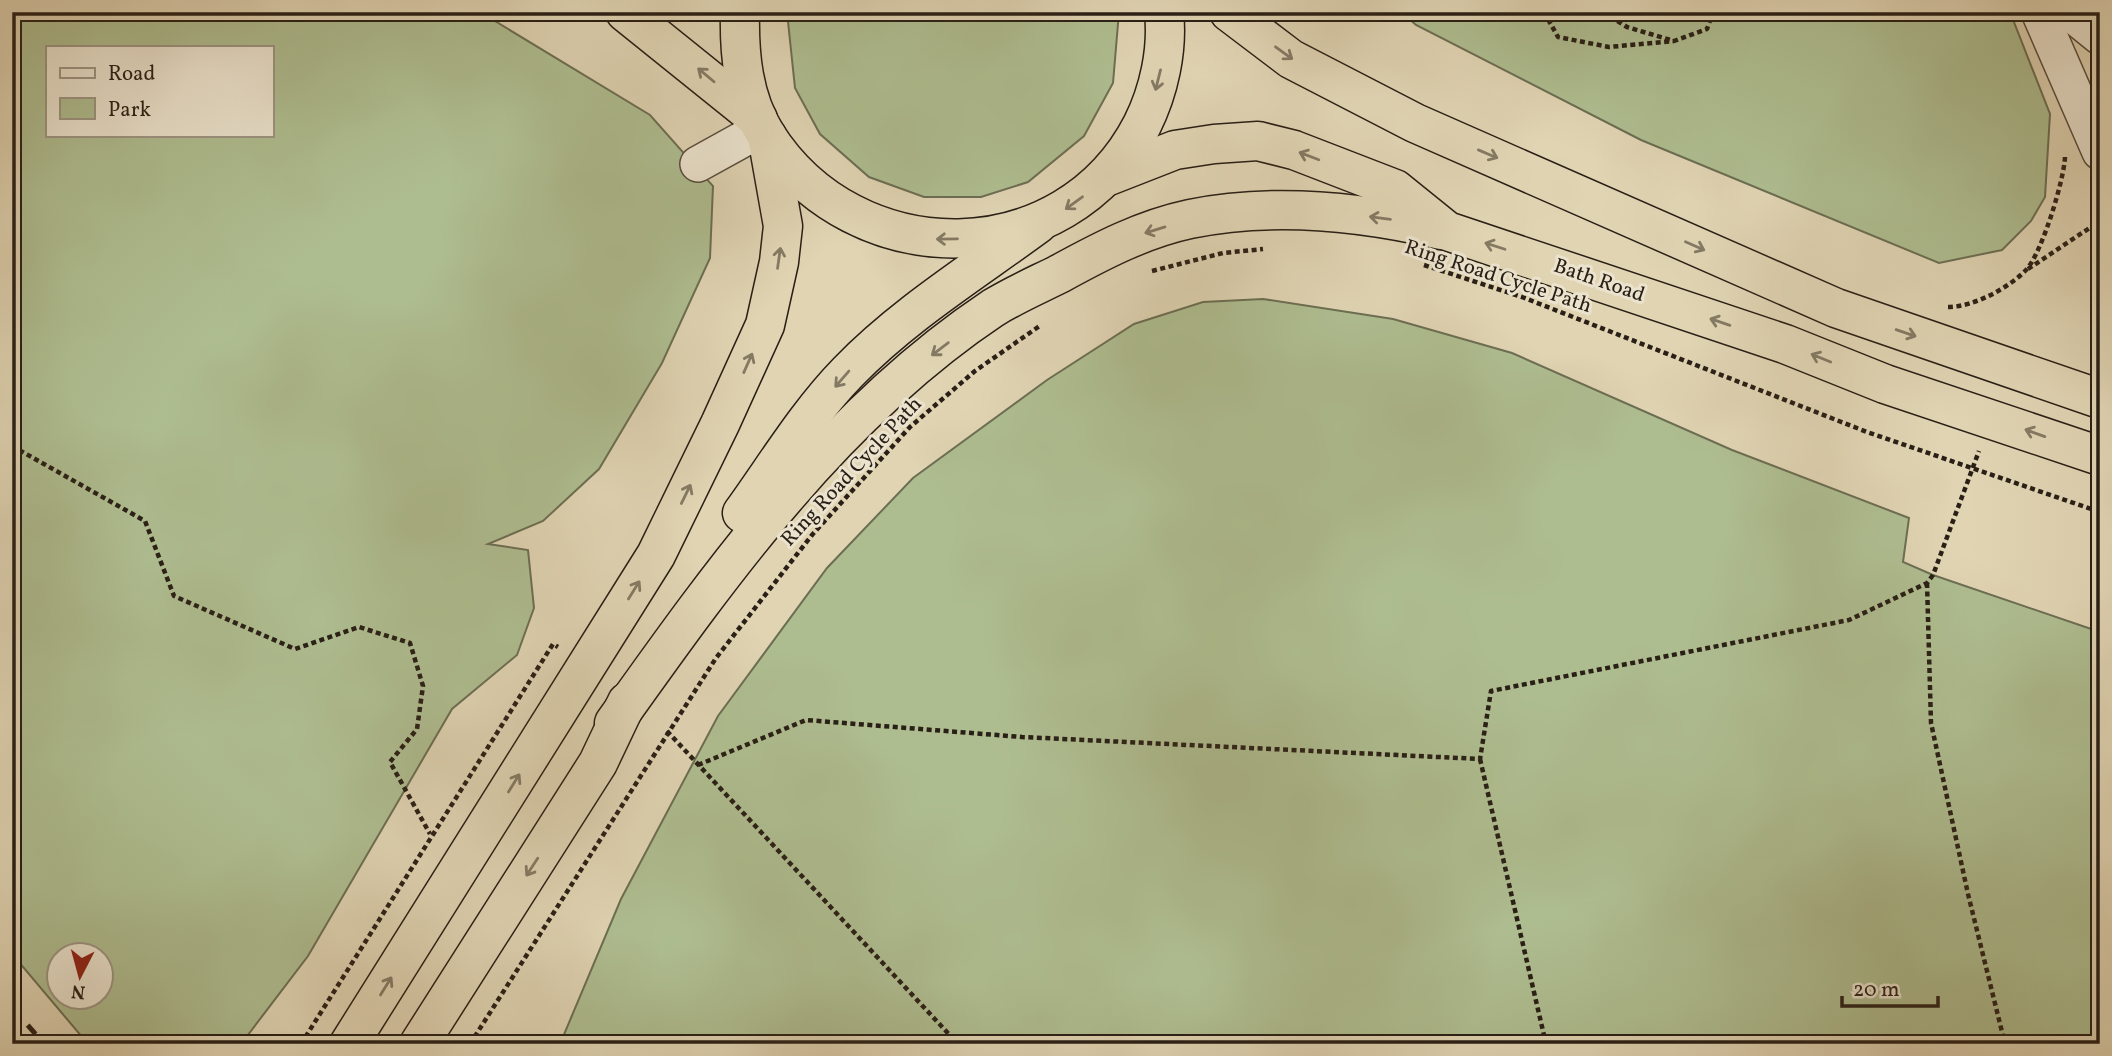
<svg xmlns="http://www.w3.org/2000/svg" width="2112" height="1056" font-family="Vollkorn,serif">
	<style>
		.green { fill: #aebd90; stroke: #6c6e53; stroke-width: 2; fill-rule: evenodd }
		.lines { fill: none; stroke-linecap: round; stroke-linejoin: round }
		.minor-casing { stroke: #574c3d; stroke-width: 38 }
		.highway-casing { stroke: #291f16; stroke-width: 41 }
		.path { stroke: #291f16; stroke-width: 4.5; stroke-dasharray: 5 3.5; stroke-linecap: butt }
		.minor { stroke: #ebe3ce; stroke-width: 35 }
		.highway { stroke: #e0d4b3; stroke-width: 38 }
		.rail { stroke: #291f16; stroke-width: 5; stroke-dasharray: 12 12; stroke-linecap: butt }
		.oneway { stroke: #847a64 }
		.labels { text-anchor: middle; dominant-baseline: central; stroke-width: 6; stroke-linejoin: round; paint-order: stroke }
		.street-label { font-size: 21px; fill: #291f16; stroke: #ebe3ce }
	</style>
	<rect width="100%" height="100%" fill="#e0d4b3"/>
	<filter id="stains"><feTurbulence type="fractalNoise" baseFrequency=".00286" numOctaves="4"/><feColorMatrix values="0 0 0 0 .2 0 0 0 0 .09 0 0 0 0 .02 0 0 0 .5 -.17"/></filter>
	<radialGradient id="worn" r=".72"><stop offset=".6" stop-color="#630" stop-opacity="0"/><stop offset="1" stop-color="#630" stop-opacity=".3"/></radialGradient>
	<g class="green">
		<path d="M12,12H480L650,115L713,186L710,258L662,363L599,469L543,521L488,544L528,550L534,608L517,655L452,709L308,956L241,1044H88L12,954ZM47,47H271V135H47ZM60,954H102V996H60Z"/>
		<path d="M1119,12L1113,83L1084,136L1028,182L981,197H924L869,177L820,134L795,88L787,12Z"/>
		<path d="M1401,12H2010L2050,114L2045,197L2031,221L2002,250L1939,263L1641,140L1416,25Z"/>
		<path d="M1263,299L1393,319L1512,353L1732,450L1909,518L1903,562L1933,575L2100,632V1044H560L621,899L718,716L827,568L913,478L1047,380L1134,324L1203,302Z"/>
	</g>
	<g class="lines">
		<g class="minor-casing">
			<g id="minor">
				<path d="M2039,12L2100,152"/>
				<path d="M2069,12L2100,37"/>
				<path d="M698,164L763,128"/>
			</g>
		</g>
		<g class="highway-casing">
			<g id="highway">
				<path d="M625,12L758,119"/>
				<path d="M740,12C739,54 743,98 766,135C855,275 1065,274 1142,125C1159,91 1168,50 1164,12"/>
				<path d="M1229,12L1291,59L1415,123L1836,308L2100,399"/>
				<path d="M1106,177L1175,150L1214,144L1258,141L1294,150L1395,189L1447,231L1785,344L1885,384L2100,456"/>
				<path d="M742,513C776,466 807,414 848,372C903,315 974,271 1038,224"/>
				<path d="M614,723C723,570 834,414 993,308C1014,295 1037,285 1059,274C1101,251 1143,229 1190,219C1273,202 1359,211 1441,230"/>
				<path d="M349,1044L656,555L720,424L765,325L779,262L783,226L767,136"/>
				<path d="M419,1044L598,763L627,702"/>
			</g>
		</g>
		<g class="path">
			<path d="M1544,12L1558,37L1609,47L1674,41"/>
			<path d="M1603,12L1627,27L1674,41L1707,29L1713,12"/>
			<path d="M1424,265L1522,297L1867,432L2100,512"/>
			<path d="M2028,269L2100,221"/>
			<path d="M1152,271L1223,253L1263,249"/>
			<path d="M1948,307C1973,307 2009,288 2026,270C2042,253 2064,180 2065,157"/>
			<path d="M12,446L145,521L174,596L295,649L359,627L410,643L423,686L417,729L390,762L430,834"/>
			<path d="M1927,583L1931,723L1968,894L2005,1044"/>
			<path d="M667,731L958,1044"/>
			<path d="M1480,759L1546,1044"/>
			<path d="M698,765L806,720L1022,737L1480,759L1491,691L1849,620L1927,583L1933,575L1979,451"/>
			<path d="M301,1044L553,644L558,647"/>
			<path d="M470,1044L716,658L812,535L910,427L975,371L1041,325"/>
		</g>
		<use href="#minor" class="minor"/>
		<use href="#highway" class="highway"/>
		<g class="rail">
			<path d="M12,1007L44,1044"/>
			<path d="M12,1032L22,1044"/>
		</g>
	</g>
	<defs><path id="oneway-shaft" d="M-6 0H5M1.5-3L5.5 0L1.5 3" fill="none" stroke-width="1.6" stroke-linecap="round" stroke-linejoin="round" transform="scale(1.75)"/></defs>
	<g class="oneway">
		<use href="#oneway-shaft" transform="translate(1284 53) rotate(36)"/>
		<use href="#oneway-shaft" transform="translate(706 75) rotate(-140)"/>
		<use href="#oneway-shaft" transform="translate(1158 80) rotate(104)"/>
		<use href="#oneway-shaft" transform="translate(1488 154) rotate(23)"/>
		<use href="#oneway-shaft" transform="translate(1309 156) rotate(-159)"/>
		<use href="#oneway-shaft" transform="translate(1074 203) rotate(144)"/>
		<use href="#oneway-shaft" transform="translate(1380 218) rotate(-173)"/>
		<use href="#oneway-shaft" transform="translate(1155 230) rotate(163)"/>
		<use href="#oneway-shaft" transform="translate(947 239) rotate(179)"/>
		<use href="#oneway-shaft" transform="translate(1495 246) rotate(-162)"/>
		<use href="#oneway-shaft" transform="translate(1695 246) rotate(24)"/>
		<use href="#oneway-shaft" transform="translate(779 258) rotate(-82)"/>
		<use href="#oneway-shaft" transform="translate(1720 322) rotate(-161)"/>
		<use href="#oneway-shaft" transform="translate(1906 333) rotate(19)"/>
		<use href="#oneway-shaft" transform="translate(940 349) rotate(143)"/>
		<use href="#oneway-shaft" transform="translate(1821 358) rotate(-158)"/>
		<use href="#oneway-shaft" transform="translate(748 363) rotate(-66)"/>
		<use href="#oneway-shaft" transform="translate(842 379) rotate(131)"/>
		<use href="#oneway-shaft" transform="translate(2035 433) rotate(-160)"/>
		<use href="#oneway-shaft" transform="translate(686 494) rotate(-64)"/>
		<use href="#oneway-shaft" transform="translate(634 590) rotate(-58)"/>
		<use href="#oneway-shaft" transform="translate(514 783) rotate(-58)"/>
		<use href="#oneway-shaft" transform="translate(532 867) rotate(123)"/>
		<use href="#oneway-shaft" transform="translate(386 986) rotate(-58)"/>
	</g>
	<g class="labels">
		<g class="street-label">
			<text transform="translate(1498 277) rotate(18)">Ring Road Cycle Path</text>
			<text transform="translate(1599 281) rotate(19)">Bath Road</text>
			<text transform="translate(852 472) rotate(-47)">Ring Road Cycle Path</text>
		</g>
	</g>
	<rect width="2112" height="1056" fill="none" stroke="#e0d4b3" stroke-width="42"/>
	<rect x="14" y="14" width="2084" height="1028" fill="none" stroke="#291f16" stroke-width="3.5"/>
	<rect x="21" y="21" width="2070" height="1014" fill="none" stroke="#291f16" stroke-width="2"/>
	<rect x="46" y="46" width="228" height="91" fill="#ebe3ce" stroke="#9d9584" stroke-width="2"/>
	<rect x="60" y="68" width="35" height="10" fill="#ebe3ce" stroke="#9d9584" stroke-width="2"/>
	<text x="108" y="80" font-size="21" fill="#291f16">Road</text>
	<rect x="60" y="98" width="35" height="21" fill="#aebd90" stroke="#9d9584" stroke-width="2"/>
	<text x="108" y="116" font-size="21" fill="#291f16">Park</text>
	<g transform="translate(80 976) rotate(186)"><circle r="33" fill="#ebe3ce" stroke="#9d9584" stroke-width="2"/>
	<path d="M0-5L12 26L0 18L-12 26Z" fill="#8f2418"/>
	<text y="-10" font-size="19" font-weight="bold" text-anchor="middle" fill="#291f16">N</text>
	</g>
	<path d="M1842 996v10h96v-10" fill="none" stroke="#291f16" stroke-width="3.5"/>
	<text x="1853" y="996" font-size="21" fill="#291f16" stroke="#ebe3ce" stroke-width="5" paint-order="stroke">20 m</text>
	<rect width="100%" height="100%" filter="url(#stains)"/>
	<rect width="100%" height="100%" fill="url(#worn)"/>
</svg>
